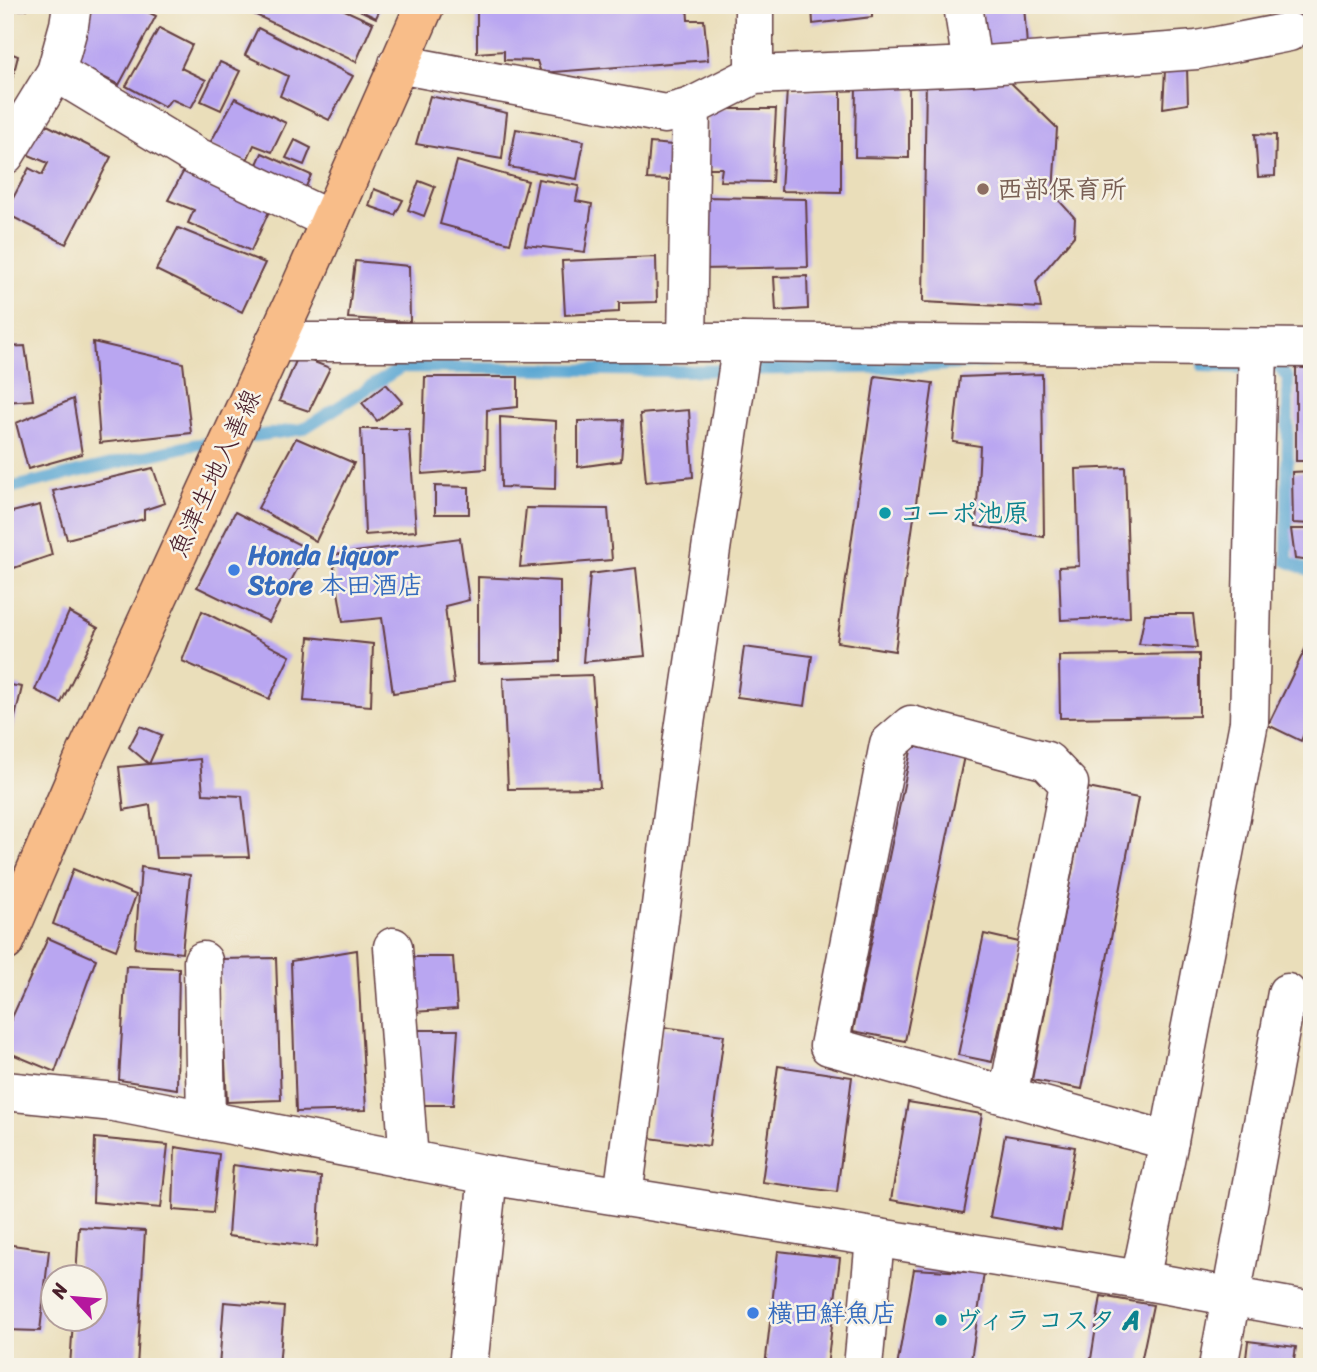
<svg xmlns="http://www.w3.org/2000/svg" width="1317" height="1372" font-family="Sriracha,'Klee One',sans-serif">
	<style>
		.lines { fill: none; stroke-linecap: round; stroke-linejoin: round }
		.stream { stroke: #5ba7d3; stroke-width: 12 }
		.building { fill: #b9a6f1 }
		.minor-casing { stroke: #623c40; stroke-width: 41 }
		.major-casing { stroke: #623c40; stroke-width: 41 }
		.minor { stroke: #fff; stroke-width: 38 }
		.major { stroke: #f8bd89; stroke-width: 38 }
		.education-dot { fill: #8d6e63; stroke: #f7f3e8; stroke-width: 2.5 }
		.culture-dot { fill: #0f9aa8; stroke: #f7f3e8; stroke-width: 2.5 }
		.shop-dot { fill: #3f7fe0; stroke: #f7f3e8; stroke-width: 2.5 }
		.labels { text-anchor: middle; dominant-baseline: central; stroke-width: 5; stroke-linejoin: round; paint-order: stroke }
		.education-label { font-size: 26px; font-weight: bold; fill: #785e54; stroke: #f7f3e8; text-anchor: start }
		.street-label { font-size: 26px; fill: #4a1f2b; stroke: #f7f3e8 }
		.culture-label { font-size: 26px; font-weight: bold; fill: #0d838f; stroke: #f7f3e8; text-anchor: start }
		.shop-label { font-size: 26px; font-weight: bold; fill: #366cbe; stroke: #f7f3e8; text-anchor: start }
	</style>
	<rect width="100%" height="100%" fill="#f7f3e8"/>
	<filter id="ink" filterUnits="userSpaceOnUse"><feTurbulence type="fractalNoise" baseFrequency=".0143" numOctaves="2"/><feDisplacementMap in="SourceGraphic" scale="14" xChannelSelector="R" yChannelSelector="G"/><feConvolveMatrix kernelMatrix="1 2 1 2 8 2 1 2 1" color-interpolation-filters="sRGB"/></filter>
	<filter id="wash" filterUnits="userSpaceOnUse"><feTurbulence type="fractalNoise" baseFrequency=".00686" numOctaves="4" result="noise"/><feDisplacementMap in="SourceGraphic" scale="28" xChannelSelector="R" yChannelSelector="G"/><feGaussianBlur stdDeviation="1.57" result="paint"/><feColorMatrix in="noise" values="0 0 0 0 0 0 0 0 0 0 0 0 0 0 0 0 0 1.4 0 .05"/><feComposite in="paint" operator="in"/></filter>
	<g filter="url(#wash)">
		<rect width="100%" height="100%" fill="#eadeba"/>
		<g class="lines">
			<g class="stream">
				<path d="M1203,366L1250,368L1278,365L1288,378L1287,561L1312,572"/>
				<path d="M5,489L193,445L303,429L402,367L670,371L921,367L986,362"/>
			</g>
		</g>
		<g id="blocks">
			<g class="building">
				<path d="M5,5H28L27,9L5,10Z"/>
				<path d="M94,5H134L156,16L119,85L69,60Z"/>
				<path d="M243,5H334L373,23L356,62L241,8Z"/>
				<path d="M349,5H382L376,18Z"/>
				<path d="M506,5H687L688,20H704L708,60L541,73L537,61L504,60V51L477,53V9L506,10Z"/>
				<path d="M812,5H872V17L813,24Z"/>
				<path d="M981,5H1024L1027,46L985,49Z"/>
				<path d="M1290,5H1312V20L1288,12Z"/>
				<path d="M159,28L192,45L181,68L206,80L191,108L171,99L165,107L126,86Z"/>
				<path d="M258,28L353,76L329,120L280,96L288,76L245,55Z"/>
				<path d="M5,51L18,56L6,104H5Z"/>
				<path d="M220,62L240,71L221,110L201,101Z"/>
				<path d="M1187,67L1188,104L1163,108L1165,70Z"/>
				<path d="M926,73L1002,74L1057,128L1053,194L1075,218L1074,236L1036,281L1041,308L923,302Z"/>
				<path d="M856,82H909V158L855,157Z"/>
				<path d="M787,89L841,91V192L781,191Z"/>
				<path d="M430,96L507,113L502,159L416,144Z"/>
				<path d="M235,98L286,123L272,152L254,145L246,162L209,145Z"/>
				<path d="M708,109H776L772,182L720,181L722,168H708Z"/>
				<path d="M39,121L111,157L66,244L5,213L29,168L42,175L48,163L24,153Z"/>
				<path d="M516,129L584,141L577,179L509,167Z"/>
				<path d="M1255,134L1276,135L1275,176L1258,177Z"/>
				<path d="M295,140L311,148L304,165L286,158Z"/>
				<path d="M650,143L673,145L670,180L647,179Z"/>
				<path d="M262,153L311,175L302,196L253,173Z"/>
				<path d="M457,161L528,181L510,243L440,224Z"/>
				<path d="M187,165L272,205L251,251L188,223L194,210L168,200Z"/>
				<path d="M538,179L579,186L576,201L592,204L585,252L525,245Z"/>
				<path d="M419,181L435,187L424,216L408,210Z"/>
				<path d="M374,189L403,200L395,215L369,206Z"/>
				<path d="M703,197L806,199L808,267L700,269Z"/>
				<path d="M178,228L265,263L242,312L156,270Z"/>
				<path d="M656,257L657,302L619,303V312L565,315L562,261Z"/>
				<path d="M355,261L409,266L410,322L348,318Z"/>
				<path d="M807,276L808,309L776,311L774,277Z"/>
				<path d="M93,342L183,363L191,433L100,443Z"/>
				<path d="M25,346L33,400L5,402V347Z"/>
				<path d="M298,356L330,368L309,411L279,401Z"/>
				<path d="M1296,367L1312,369V461H1296Z"/>
				<path d="M1042,374L1044,537L976,526L980,446L953,442L960,377Z"/>
				<path d="M875,376L933,383L895,651L837,642Z"/>
				<path d="M425,377H518V407L487,410L486,469L422,474Z"/>
				<path d="M386,384L402,402L377,421L362,403Z"/>
				<path d="M73,399L82,454L28,469L16,423Z"/>
				<path d="M689,410L693,477L646,482L640,414Z"/>
				<path d="M500,417L556,421L555,489L501,487Z"/>
				<path d="M624,420L621,461L578,467V421Z"/>
				<path d="M361,429H409L416,531L365,535Z"/>
				<path d="M296,438L354,463L316,541L258,508Z"/>
				<path d="M1125,467L1130,617L1061,620L1059,567L1079,566L1076,469Z"/>
				<path d="M153,468L165,503L144,510V519L67,539L53,491Z"/>
				<path d="M1312,471V524L1293,523L1292,472Z"/>
				<path d="M435,486L469,487V514H435Z"/>
				<path d="M40,505L52,555L5,571V536L11,534L8,513Z"/>
				<path d="M526,508L608,509L612,560L520,567Z"/>
				<path d="M235,512L308,549L269,622L197,587Z"/>
				<path d="M1291,529H1312V561L1295,559Z"/>
				<path d="M460,538L469,600L445,606L454,684L393,693L382,618L343,622L332,555Z"/>
				<path d="M636,568L645,656L583,662L590,574Z"/>
				<path d="M478,577L560,581V661L478,664Z"/>
				<path d="M202,611L290,656L269,699L182,661Z"/>
				<path d="M69,612L98,628L61,703L35,690Z"/>
				<path d="M1145,614H1193L1197,648L1139,644Z"/>
				<path d="M1312,635V729L1307,726L1301,741L1268,725Z"/>
				<path d="M309,637L373,644L371,706L304,701Z"/>
				<path d="M744,647L812,656L805,706L737,697Z"/>
				<path d="M1199,654V716L1060,718L1059,656Z"/>
				<path d="M592,675L600,788L508,789L503,678Z"/>
				<path d="M5,684L22,687L6,756L5,755Z"/>
				<path d="M140,726L162,735L149,764L200,759L203,794L242,796L249,857L156,858L150,805L124,810L119,767L149,764L129,747Z"/>
				<path d="M912,746L964,756L905,1041L853,1031Z"/>
				<path d="M1088,788L1138,798L1082,1089L1032,1080Z"/>
				<path d="M141,867L190,875L182,953L135,948Z"/>
				<path d="M73,869L136,895L116,950L53,924Z"/>
				<path d="M984,934L1019,942L992,1062L958,1055Z"/>
				<path d="M48,938L96,959L55,1072L5,1051V1033Z"/>
				<path d="M357,950L366,1110L296,1112L291,961Z"/>
				<path d="M408,957H453L457,1009L414,1012Z"/>
				<path d="M276,958L281,1100L227,1102L220,959Z"/>
				<path d="M126,966L179,968L177,1089L119,1080Z"/>
				<path d="M663,1027L724,1035L709,1146L649,1138Z"/>
				<path d="M413,1030H458L453,1105H421Z"/>
				<path d="M778,1066L852,1077L837,1192L762,1182Z"/>
				<path d="M908,1102L982,1114L964,1213L891,1200Z"/>
				<path d="M1005,1135L1075,1147L1061,1230L990,1217Z"/>
				<path d="M95,1138L168,1145L161,1208L93,1202Z"/>
				<path d="M175,1147L219,1154L213,1213L173,1210Z"/>
				<path d="M233,1165L321,1177L317,1247L228,1236Z"/>
				<path d="M79,1227L145,1231L137,1367H70L73,1320H94V1278H76Z"/>
				<path d="M5,1244L49,1250L40,1331L5,1330Z"/>
				<path d="M778,1251L840,1258L827,1367H765Z"/>
				<path d="M914,1269L984,1273L970,1367H897Z"/>
				<path d="M1101,1296L1153,1305L1140,1367L1090,1365Z"/>
				<path d="M224,1302L284,1307L279,1367H219Z"/>
				<path d="M1248,1341L1296,1347L1293,1367H1245Z"/>
			</g>
		</g>
	</g>
	<g filter="url(#ink)">
		<use href="#blocks" fill-opacity="0" stroke="#623c40" stroke-width="2"/>
		<g class="lines">
			<g class="minor-casing">
				<g id="minor">
					<path d="M963,5L972,66"/>
					<path d="M398,64L665,114L691,107"/>
					<path d="M56,72L195,156L330,220"/>
					<path d="M754,75V5"/>
					<path d="M5,155L56,72L69,25L72,5"/>
					<path d="M275,342H742L1312,348"/>
					<path d="M687,342L691,107L754,75L972,66L1197,50L1289,32"/>
					<path d="M393,947L409,1160"/>
					<path d="M203,961L206,1120"/>
					<path d="M5,1091L114,1102L488,1175L1140,1280L1312,1311"/>
					<path d="M1008,1096L1069,784L1047,761L911,725L889,744L829,1046L1169,1141"/>
					<path d="M623,1196L683,737L742,342"/>
					<path d="M1140,1280L1169,1141L1249,722L1258,348"/>
					<path d="M468,1367L488,1175"/>
					<path d="M863,1367L875,1239"/>
					<path d="M1218,1367L1287,993"/>
				</g>
			</g>
			<g class="major-casing">
				<path id="major" d="M5,942L86,754L301,286L425,5"/>
			</g>
			<use href="#minor" class="minor"/>
			<use href="#major" class="major"/>
		</g>
	</g>
	<circle class="education-dot" cx="983" cy="189" r="7"/>
	<g class="culture-dot">
		<circle cx="885" cy="513" r="7"/>
		<circle cx="941" cy="1320" r="7"/>
	</g>
	<g class="shop-dot">
		<circle cx="234" cy="570" r="7"/>
		<circle cx="753" cy="1313" r="7"/>
	</g>
	<g class="labels">
		<g class="education-label">
			<text x="997" y="189">西部保育所</text>
		</g>
		<g class="street-label">
			<text transform="translate(214 473) rotate(-65)">魚津生地入善線</text>
		</g>
		<g class="culture-label">
			<text x="899" y="513">コーポ池原</text>
			<text x="955" y="1320">ヴィラ コスタ A</text>
		</g>
		<g class="shop-label">
			<text x="248" y="555">Honda Liquor<tspan x="248" dy="30">Store 本田酒店</tspan></text>
			<text x="767" y="1313">横田鮮魚店</text>
		</g>
	</g>
	<rect width="1317" height="1372" fill="none" stroke="#f7f3e8" stroke-width="28"/>
	<g transform="translate(74 1298) rotate(296)"><circle r="33" fill="#f7f3e8" stroke="#b29e9c" stroke-width="2"/>
	<path d="M0-5L12 26L0 18L-12 26Z" fill="#b5179e"/>
	<text y="-10" font-size="19" font-weight="bold" text-anchor="middle" fill="#4a1f2b">N</text>
	</g>
</svg>
